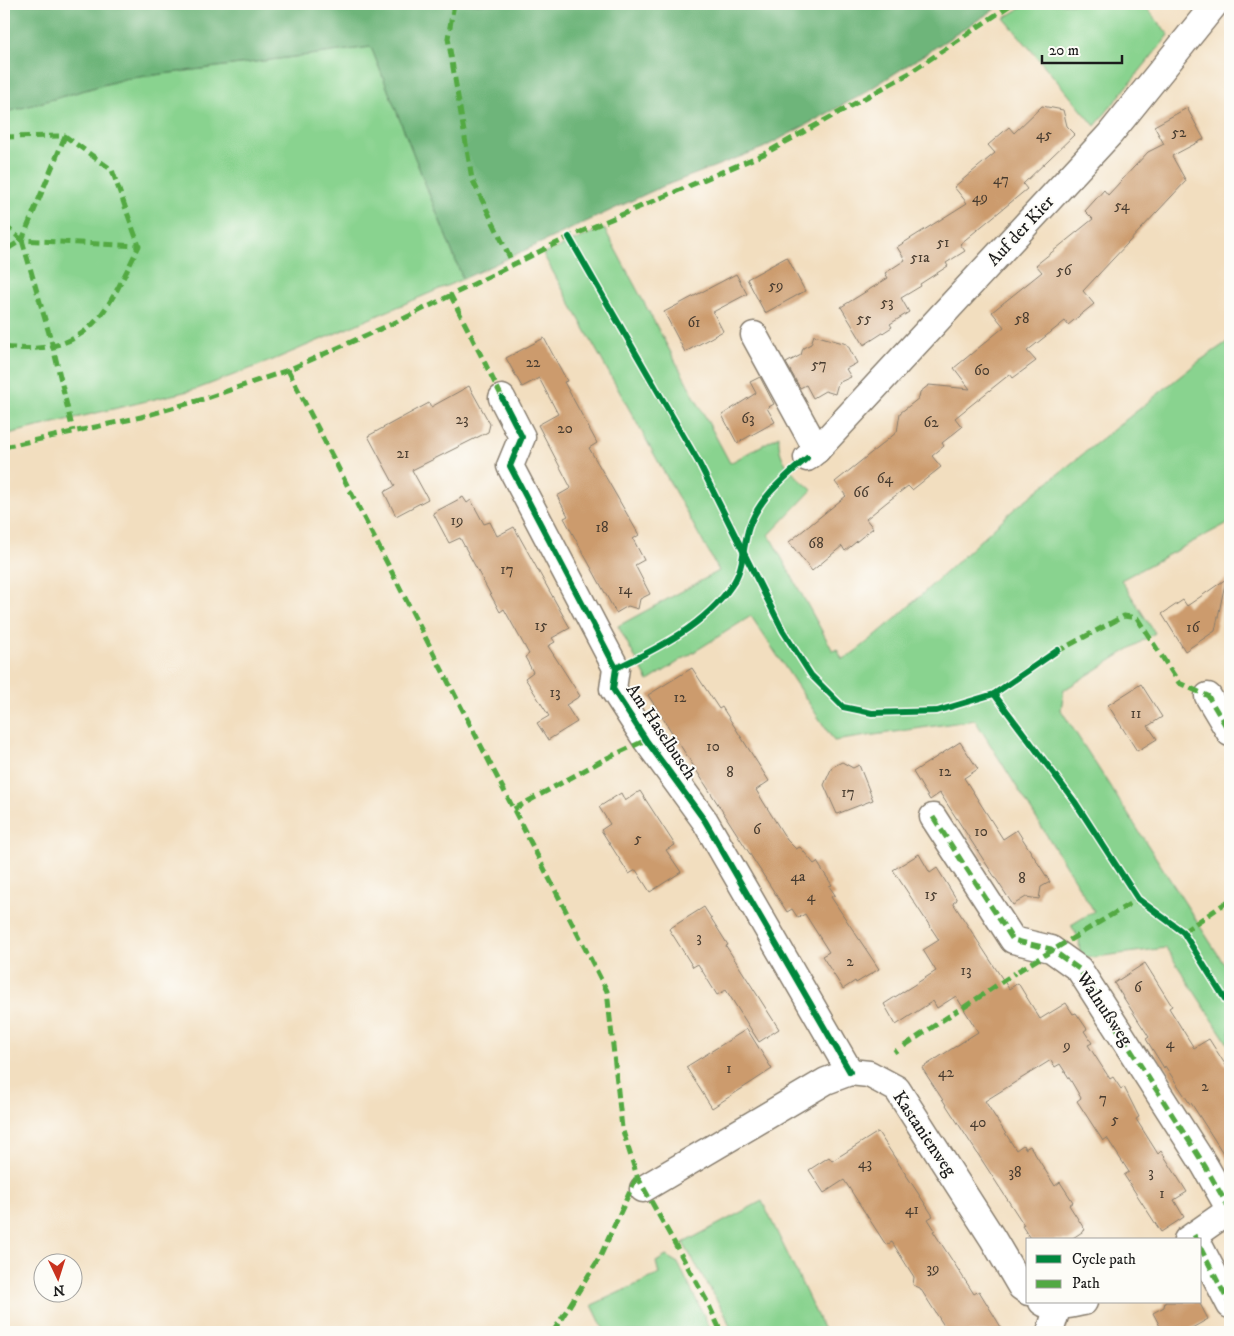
<svg xmlns="http://www.w3.org/2000/svg" width="1234" height="1336" font-family="'IM FELL DW Pica',serif">
	<style>
		.green { fill: #89d38f; stroke: #527856 }
		.forest { fill: #6eb57a; stroke: #45684b }
		.building { fill: #cc9b6d }
		.lines { fill: none; stroke-linecap: round; stroke-linejoin: round }
		.minor-casing { stroke: #877d6e; stroke-width: 29 }
		.minor { stroke: #fff; stroke-width: 26 }
		.quiet { stroke: #52a943; stroke-width: 5; stroke-dasharray: 10 5; stroke-linecap: butt }
		.cycleway-casing { stroke: #fdfcf7; stroke-width: 9 }
		.cycleway { stroke: #00873e; stroke-width: 6 }
		.labels { text-anchor: middle; dominant-baseline: central; stroke-width: 4; stroke-linejoin: round; paint-order: stroke }
		.number-label { font-size: 15px; fill: #483c30 }
		.street-label { font-size: 18px; fill: #1c1c1c; stroke: #fdfcf7 }
	</style>
	<rect width="100%" height="100%" fill="#fdfcf7"/>
	<filter id="ink" filterUnits="userSpaceOnUse"><feTurbulence type="fractalNoise" baseFrequency=".02" numOctaves="2"/><feDisplacementMap in="SourceGraphic" scale="10" xChannelSelector="R" yChannelSelector="G"/><feConvolveMatrix kernelMatrix="1 2 1 2 8 2 1 2 1" color-interpolation-filters="sRGB"/></filter>
	<filter id="wash" filterUnits="userSpaceOnUse"><feTurbulence type="fractalNoise" baseFrequency=".0096" numOctaves="4" result="noise"/><feDisplacementMap in="SourceGraphic" scale="20" xChannelSelector="R" yChannelSelector="G"/><feGaussianBlur stdDeviation="1.12" result="paint"/><feColorMatrix in="noise" values="0 0 0 0 0 0 0 0 0 0 0 0 0 0 0 0 0 1.4 0 .05"/><feComposite in="paint" operator="in"/></filter>
	<g filter="url(#wash)">
		<rect width="100%" height="100%" fill="#f2debf"/>
		<g class="green">
			<path d="M1028,4H1143L1169,35L1095,126L1004,18Z"/>
			<path d="M371,47L463,279L273,360L197,389L4,435V113L124,79Z"/>
			<path d="M604,228L730,463L779,436C777,462 794,474 812,490L769,535L833,651L837,649L842,659C852,657 883,628 894,620L1013,510L1198,362L1230,340V522L1121,580L1155,633L1064,690L1061,710L1230,973V1047L1166,948L1080,959L1079,939L1071,925L1094,911L975,720L834,741L751,616L648,681L618,626L719,571L543,254Z"/>
			<path d="M762,1201L825,1332H732L725,1314L683,1243Z"/>
			<path d="M666,1256L678,1263L712,1332H605L592,1305L659,1274L656,1262Z"/>
		</g>
		<path class="forest" d="M4,4H1003L858,97L763,148L659,188L463,279L371,47L124,79L4,113Z"/>
		<g id="blocks">
			<g class="building">
				<path d="M1042,106L1063,110L1067,126L1075,134L1023,184L1027,189L960,244L965,251L946,263L948,266L920,284L921,286L901,298L909,312L890,324L892,327L864,345L841,307L888,278L885,273L905,260L897,247L967,203L954,187L995,153L988,145L1009,127L1014,133Z"/>
				<path d="M1187,108L1204,139L1172,156L1186,181L1083,291L1094,304L1068,325L1065,321L1027,351L1036,361L1013,378L1010,374L955,418L962,427L942,443L944,446L932,456L941,467L912,490L908,486L887,502L866,519L873,528L845,551L842,546L812,571L789,542L846,496L835,482L897,432L900,413L919,398L920,392L929,385L970,389L954,368L1004,327L992,312L1042,272L1036,265L1093,219L1085,211L1104,190L1108,195L1148,152L1164,144L1154,126Z"/>
				<path d="M787,257L805,291L765,313L747,279Z"/>
				<path d="M736,274L747,294L713,312L723,331L685,352L664,312Z"/>
				<path d="M814,335L847,344L857,363L846,369L851,377L838,383L835,394L825,391L813,398L806,385L800,388L786,363L801,355L803,348L811,344Z"/>
				<path d="M544,338L567,381L564,382L597,443L589,448L639,535L633,539L644,560L635,565L650,594L640,599L638,609L628,606L616,613L564,518L568,516L557,496L571,488L538,425L558,414L539,378L522,387L506,358Z"/>
				<path d="M760,377L774,404L767,408L775,422L737,443L722,415L756,393L750,382Z"/>
				<path d="M469,386L490,424L488,432L412,470L428,499L396,516L384,492L395,486L368,436L429,403L431,407Z"/>
				<path d="M463,497L467,503L471,500L484,524L490,522L497,536L514,527L570,628L552,638L555,642L548,646L580,696L566,705L577,722L548,740L537,723L549,716L525,678L533,672L525,657L529,654L504,609L500,612L460,538L449,543L433,513Z"/>
				<path d="M1226,579L1215,631L1185,651L1162,614L1183,600L1187,606Z"/>
				<path d="M692,668L719,709L722,707L769,781L756,790L787,840L796,849L800,847L814,864L817,862L832,885L829,886L835,895L831,897L879,969L856,983L855,981L843,989L822,956L829,952L805,914L798,918L792,909L787,912L648,695Z"/>
				<path d="M1141,684L1162,717L1148,726L1157,739L1137,751L1108,705Z"/>
				<path d="M960,742L978,769L964,778L1003,839L1017,830L1050,882L1041,887L1039,899L1026,897L1013,905L940,793L930,800L913,772Z"/>
				<path d="M842,762L853,768L859,765L873,800L837,814L824,785L832,767Z"/>
				<path d="M640,791L675,845L666,850L681,872L650,892L636,870L629,874L601,830L610,824L599,807L621,793L625,801Z"/>
				<path d="M919,854L930,873L937,868L957,900L953,903L1009,989L1018,983L1040,1019L1066,1003L1073,1014L1076,1013L1087,1029L1084,1031L1092,1043L1088,1045L1110,1079L1113,1077L1121,1089L1124,1087L1139,1117L1136,1119L1158,1154L1161,1151L1187,1192L1174,1200L1184,1217L1161,1232L1124,1175L1129,1172L1107,1138L1103,1141L1077,1101L1081,1098L1071,1081L1060,1064L1055,1067L1051,1060L985,1101L1016,1150L1023,1145L1025,1149L1030,1146L1055,1186L1060,1182L1073,1202L1069,1205L1085,1230L1070,1240H1031L1022,1226L1024,1225L922,1068L978,1032L956,996L937,1008L933,1001L896,1025L884,1004L936,971L923,950L939,940L893,870Z"/>
				<path d="M704,907L728,945L726,946L779,1029L759,1042L726,990L717,995L698,964L693,967L669,929Z"/>
				<path d="M1145,963L1172,1006L1169,1008L1194,1048L1209,1039L1230,1072V1164L1191,1103L1190,1104L1165,1066L1164,1068L1146,1039L1149,1037L1114,983Z"/>
				<path d="M747,1029L772,1069L712,1108L686,1067Z"/>
				<path d="M878,1132L933,1216L928,1219L935,1230L933,1231L974,1294L979,1291L1004,1332H948L920,1288L913,1285L914,1277L892,1242L886,1245L844,1180L824,1193L809,1170L829,1157L832,1161Z"/>
				<path d="M1165,1302H1199L1208,1319L1185,1332H1163L1153,1313L1164,1307Z"/>
			</g>
		</g>
	</g>
	<g filter="url(#ink)">
		<use href="#blocks" fill-opacity="0" stroke="#877d6e" stroke-width="1"/>
		<g class="lines">
			<g class="minor-casing">
				<g id="minor">
					<path d="M754,335L817,450"/>
					<path d="M502,398L522,437L510,466L616,668L613,689L646,740L705,821L850,1072"/>
					<path d="M807,458L817,450L1110,134L1215,4"/>
					<path d="M1208,696L1230,733"/>
					<path d="M933,817L1013,940L1051,949L1079,969L1205,1166L1230,1210"/>
					<path d="M643,1189L826,1081L850,1072L869,1074L897,1089L993,1239L1021,1287L1028,1292"/>
					<path d="M1187,1240L1230,1210"/>
					<path d="M1200,1247L1230,1305"/>
					<path d="M1042,1302C1053,1310 1071,1304 1084,1302"/>
					<path d="M1050,1332L1058,1306"/>
				</g>
			</g>
			<use href="#minor" class="minor"/>
			<g class="quiet">
				<path d="M454,4L448,38L472,179L513,264"/>
				<path d="M65,136L22,240L139,246"/>
				<path d="M4,137L65,136L112,170L139,246C106,313 90,357 4,347"/>
				<path d="M4,225L22,240L4,251"/>
				<path d="M22,240L53,347L73,431"/>
				<path d="M450,294L504,401"/>
				<path d="M288,370L607,991L622,1128L637,1176L708,1303L721,1332"/>
				<path d="M4,447L141,417L207,398L288,370L405,318L569,237L764,154L908,74L1012,4"/>
				<path d="M1056,652L1124,616L1137,618L1179,683L1208,696L1230,733"/>
				<path d="M514,809L603,760L646,740"/>
				<path d="M933,817L1013,940L1051,949L1079,969L1205,1166L1230,1210"/>
				<path d="M1183,932L1230,900"/>
				<path d="M1018,971L1138,899"/>
				<path d="M963,1008L1015,973"/>
				<path d="M904,1046L958,1010"/>
				<path d="M894,1052L897,1050"/>
				<path d="M1194,1235L1197,1240"/>
				<path d="M1200,1247L1230,1305"/>
				<path d="M553,1332L600,1257L637,1176"/>
			</g>
			<g class="cycleway-casing">
				<g id="cycleway">
					<path d="M569,237L699,463L783,631L811,675L843,707L872,713L937,711L994,694L1058,650"/>
					<path d="M502,398L522,437L510,466L616,668L613,689L646,740L705,821L850,1072"/>
					<path d="M616,668C659,648 705,625 732,585C744,569 743,545 749,527C760,497 784,478 807,458"/>
					<path d="M994,694L1075,802L1138,899L1183,932L1230,1007"/>
				</g>
			</g>
			<use href="#cycleway" class="cycleway"/>
		</g>
	</g>
	<g class="labels">
		<g class="number-label">
			<text x="1179" y="132">52</text>
			<text x="1044" y="134">45</text>
			<text x="1001" y="179">47</text>
			<text x="980" y="197">49</text>
			<text x="1122" y="205">54</text>
			<text x="943" y="242">51</text>
			<text x="920" y="257">51a</text>
			<text x="1064" y="270">56</text>
			<text x="776" y="285">59</text>
			<text x="887" y="302">53</text>
			<text x="864" y="318">55</text>
			<text x="1022" y="318">58</text>
			<text x="694" y="322">61</text>
			<text x="533" y="362">22</text>
			<text x="819" y="364">57</text>
			<text x="982" y="370">60</text>
			<text x="748" y="418">63</text>
			<text x="462" y="419">23</text>
			<text x="931" y="422">62</text>
			<text x="565" y="428">20</text>
			<text x="403" y="453">21</text>
			<text x="885" y="478">64</text>
			<text x="861" y="492">66</text>
			<text x="457" y="520">19</text>
			<text x="602" y="527">18</text>
			<text x="816" y="543">68</text>
			<text x="507" y="569">17</text>
			<text x="625" y="589">14</text>
			<text x="541" y="625">15</text>
			<text x="1193" y="627">16</text>
			<text x="555" y="692">13</text>
			<text x="680" y="697">12</text>
			<text x="1136" y="713">11</text>
			<text x="713" y="746">10</text>
			<text x="945" y="771">12</text>
			<text x="730" y="772">8</text>
			<text x="848" y="792">17</text>
			<text x="757" y="829">6</text>
			<text x="981" y="831">10</text>
			<text x="638" y="838">5</text>
			<text x="798" y="876">4a</text>
			<text x="1022" y="878">8</text>
			<text x="931" y="894">15</text>
			<text x="811" y="896">4</text>
			<text x="699" y="937">3</text>
			<text x="850" y="961">2</text>
			<text x="966" y="970">13</text>
			<text x="1138" y="987">6</text>
			<text x="1170" y="1043">4</text>
			<text x="1067" y="1045">9</text>
			<text x="729" y="1068">1</text>
			<text x="946" y="1072">42</text>
			<text x="1205" y="1086">2</text>
			<text x="1103" y="1098">7</text>
			<text x="1115" y="1119">5</text>
			<text x="978" y="1122">40</text>
			<text x="865" y="1163">43</text>
			<text x="1015" y="1172">38</text>
			<text x="1151" y="1172">3</text>
			<text x="1162" y="1193">1</text>
			<text x="912" y="1209">41</text>
			<text x="933" y="1268">39</text>
		</g>
		<g class="street-label">
			<text transform="translate(1021 231) rotate(-47)">Auf der Kier</text>
			<text transform="translate(661 732) rotate(56)">Am Haselbusch</text>
			<text transform="translate(1104 1009) rotate(56)">Walnußweg</text>
			<text transform="translate(924 1134) rotate(56)">Kastanienweg</text>
		</g>
	</g>
	<rect width="1234" height="1336" fill="none" stroke="#fdfcf7" stroke-width="20"/>
	<rect x="1026" y="1238" width="175" height="65" fill="#fdfcf7" stroke="#a3a29f"/>
	<rect x="1036" y="1255" width="25" height="8" fill="#00873e" stroke="#a3a29f"/>
	<text x="1072" y="1264" font-size="15" fill="#1c1c1c">Cycle path</text>
	<rect x="1036" y="1280" width="25" height="8" fill="#52a943" stroke="#a3a29f"/>
	<text x="1072" y="1288" font-size="15" fill="#1c1c1c">Path</text>
	<g transform="translate(58 1278) rotate(176)"><circle r="24" fill="#fdfcf7" stroke="#a3a29f"/>
	<path d="M0-4L9 19L0 12L-9 19Z" fill="#c8321e"/>
	<text y="-8" font-size="14" font-weight="bold" text-anchor="middle" fill="#1c1c1c">N</text>
	</g>
	<path d="M1042 55v8h80v-8" fill="none" stroke="#1c1c1c" stroke-width="2.5"/>
	<text x="1049" y="55" font-size="15" fill="#1c1c1c" stroke="#fdfcf7" stroke-width="4" paint-order="stroke">20 m</text>
</svg>
